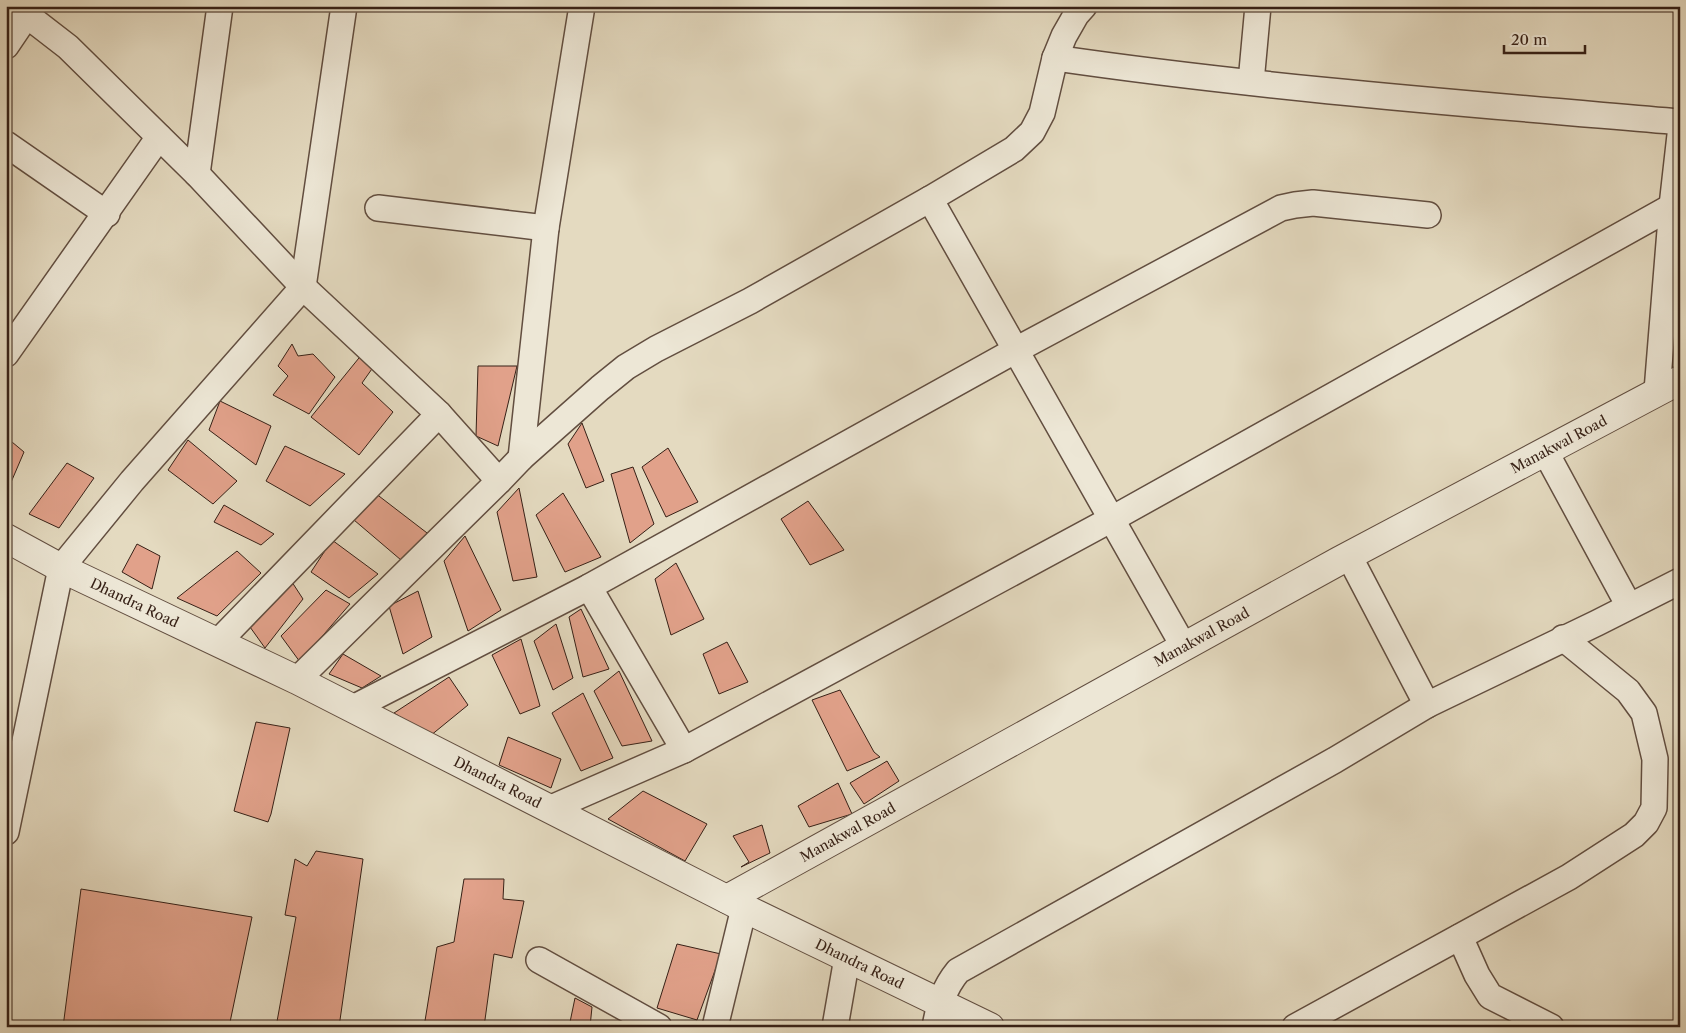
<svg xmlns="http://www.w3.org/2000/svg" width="1686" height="1033" font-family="'Libre Caslon Text',serif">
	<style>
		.building { fill: #e1a18a; stroke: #362016 }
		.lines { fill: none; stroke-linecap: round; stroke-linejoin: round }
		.minor-casing { stroke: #624e40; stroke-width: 28 }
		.tertiary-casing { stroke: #624e40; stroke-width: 30 }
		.minor { stroke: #ede7d6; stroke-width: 25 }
		.tertiary { stroke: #ede7d6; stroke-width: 28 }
		.labels { text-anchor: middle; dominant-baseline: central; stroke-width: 4; stroke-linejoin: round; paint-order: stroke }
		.street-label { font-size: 14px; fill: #362016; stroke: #ede7d6 }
	</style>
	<rect width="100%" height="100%" fill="#e4dac0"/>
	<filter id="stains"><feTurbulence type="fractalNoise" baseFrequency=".004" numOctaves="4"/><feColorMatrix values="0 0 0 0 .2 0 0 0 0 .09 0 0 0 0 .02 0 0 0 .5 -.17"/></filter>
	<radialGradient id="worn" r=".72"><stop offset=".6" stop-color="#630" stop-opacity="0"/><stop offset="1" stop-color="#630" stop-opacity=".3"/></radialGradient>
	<g class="building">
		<path d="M292,344L298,356L313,354L335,377L309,414L273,395L288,376L278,366Z"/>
		<path d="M363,353L374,366L362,383L393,412L359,455L311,417Z"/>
		<path d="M478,366H517L498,446L476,436Z"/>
		<path d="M220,401L271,426L256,465L209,430Z"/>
		<path d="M582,423L604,481L586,488L568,444Z"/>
		<path d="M188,440L237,481L213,504L168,470Z"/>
		<path d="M12,442L24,452L6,494V451Z"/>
		<path d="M285,446L345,474L310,506L266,481Z"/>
		<path d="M668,448L698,502L666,517L642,467Z"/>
		<path d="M67,463L94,478L59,528L29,514Z"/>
		<path d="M633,467L654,524L630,543L611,474Z"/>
		<path d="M519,488L537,577L513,581L497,512Z"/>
		<path d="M375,493L431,536L401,560L354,520Z"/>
		<path d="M563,493L601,557L565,572L536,515Z"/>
		<path d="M808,501L844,550L810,565L781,519Z"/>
		<path d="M224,505L274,534L261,545L214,522Z"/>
		<path d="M465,536L501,610L468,631L444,561Z"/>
		<path d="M332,540L378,574L349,598L311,572Z"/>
		<path d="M137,544L160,556L152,589L122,572Z"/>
		<path d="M237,551L261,573L217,616L177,598Z"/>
		<path d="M676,563L704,619L671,635L655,579Z"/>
		<path d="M290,579L303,599L265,648L250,627Z"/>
		<path d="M326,590L350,604L300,662L281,636Z"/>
		<path d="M418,591L432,637L403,654L389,606Z"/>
		<path d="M581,609L609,669L583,677L569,617Z"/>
		<path d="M556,624L573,678L553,690L534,641Z"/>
		<path d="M521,639L540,706L520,714L492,655Z"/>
		<path d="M727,642L748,682L719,694L703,654Z"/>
		<path d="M343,654L381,676L362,688L329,674Z"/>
		<path d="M619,671L652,741L622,746L594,691Z"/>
		<path d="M449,677L468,705L430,736L394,713Z"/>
		<path d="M840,690L874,752L880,757L847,771L812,700Z"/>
		<path d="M583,693L613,758L581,771L552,713Z"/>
		<path d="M256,722L290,728L271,814L268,822L234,811Z"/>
		<path d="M508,737L561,759L551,788L499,765Z"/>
		<path d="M887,761L899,781L864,804L850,783Z"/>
		<path d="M838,783L852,814L809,827L798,806Z"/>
		<path d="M643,791L707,824L685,861L608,819Z"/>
		<path d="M762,825L770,853L741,867L749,862L733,836Z"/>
		<path d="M316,851L363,859L339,1027H276L296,917L285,915L295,859L307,866Z"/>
		<path d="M464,879H504L503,899L524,901L512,958L494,954L484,1027H424L437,947L454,942Z"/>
		<path d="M81,889L252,917L229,1027H63Z"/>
		<path d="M677,944L721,954L697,1020L657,1008Z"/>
		<path d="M575,998L592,1007L590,1027H569Z"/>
	</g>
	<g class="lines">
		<g class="minor-casing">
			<g id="minor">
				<path d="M15,6L68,47L197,174L303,287L439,414L499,481"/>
				<path d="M6,46L27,15L28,6"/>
				<path d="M1055,58C1262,88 1471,104 1680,122"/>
				<path d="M1251,82L1258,6"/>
				<path d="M6,144L107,214"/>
				<path d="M197,174L220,6"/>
				<path d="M930,199L1014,149L1032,132L1042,113L1055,58L1064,36L1076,15L1084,6"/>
				<path d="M378,208L546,228"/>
				<path d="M6,354L159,137"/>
				<path d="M1657,391L1672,206L1680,135"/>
				<path d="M1545,451L1629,606"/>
				<path d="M521,458L546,228L582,6"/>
				<path d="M1349,556L1427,705"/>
				<path d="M218,642L439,414"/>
				<path d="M297,680L499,481L521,458L600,388L626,367L656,349L750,301L930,199L1184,647"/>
				<path d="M353,708L589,587"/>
				<path d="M684,750L589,587L1016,350L1281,208L1295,205L1313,203L1428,215"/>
				<path d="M549,809L684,750L1110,520L1680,202"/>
				<path d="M6,832L61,568L132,481L303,287L344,6"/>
				<path d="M1460,937L1477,975L1490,996L1551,1027"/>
				<path d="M539,960L659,1027"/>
				<path d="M715,1027L744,908"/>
				<path d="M835,1027L847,958"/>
				<path d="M935,1027C939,1005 944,988 958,971L1335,760L1427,705L1597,623L1680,581"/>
				<path d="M1295,1027L1569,877L1634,835L1646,823L1654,808L1655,759L1644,713L1628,691L1563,638"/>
			</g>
		</g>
		<g class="tertiary-casing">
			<g id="tertiary">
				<path id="s1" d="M6,538L61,568L297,680L744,908L990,1027"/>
				<path id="s2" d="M727,899L1339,561L1680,380"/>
			</g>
		</g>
		<use href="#minor" class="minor"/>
		<use href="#tertiary" class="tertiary"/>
	</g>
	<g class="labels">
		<g class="street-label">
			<text stroke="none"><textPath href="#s2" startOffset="948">Manakwal Road</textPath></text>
			<text stroke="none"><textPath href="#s1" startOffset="144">Dhandra Road</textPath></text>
			<text stroke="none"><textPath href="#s2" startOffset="542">Manakwal Road</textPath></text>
			<text stroke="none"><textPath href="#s1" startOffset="549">Dhandra Road</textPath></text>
			<text stroke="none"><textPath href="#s2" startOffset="138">Manakwal Road</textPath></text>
			<text stroke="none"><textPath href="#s1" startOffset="954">Dhandra Road</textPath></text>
		</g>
	</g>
	<rect width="1686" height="1033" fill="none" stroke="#e4dac0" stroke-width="25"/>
	<rect x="8" y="8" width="1671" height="1018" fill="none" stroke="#362016" stroke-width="2.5"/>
	<rect x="12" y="12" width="1661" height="1008" fill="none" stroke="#362016"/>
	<path d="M1504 45v8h81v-8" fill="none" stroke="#362016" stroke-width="2.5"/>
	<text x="1511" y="45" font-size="15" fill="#362016" stroke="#ede7d6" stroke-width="4" paint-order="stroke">20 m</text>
	<rect width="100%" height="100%" filter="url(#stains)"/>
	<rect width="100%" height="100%" fill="url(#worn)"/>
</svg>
